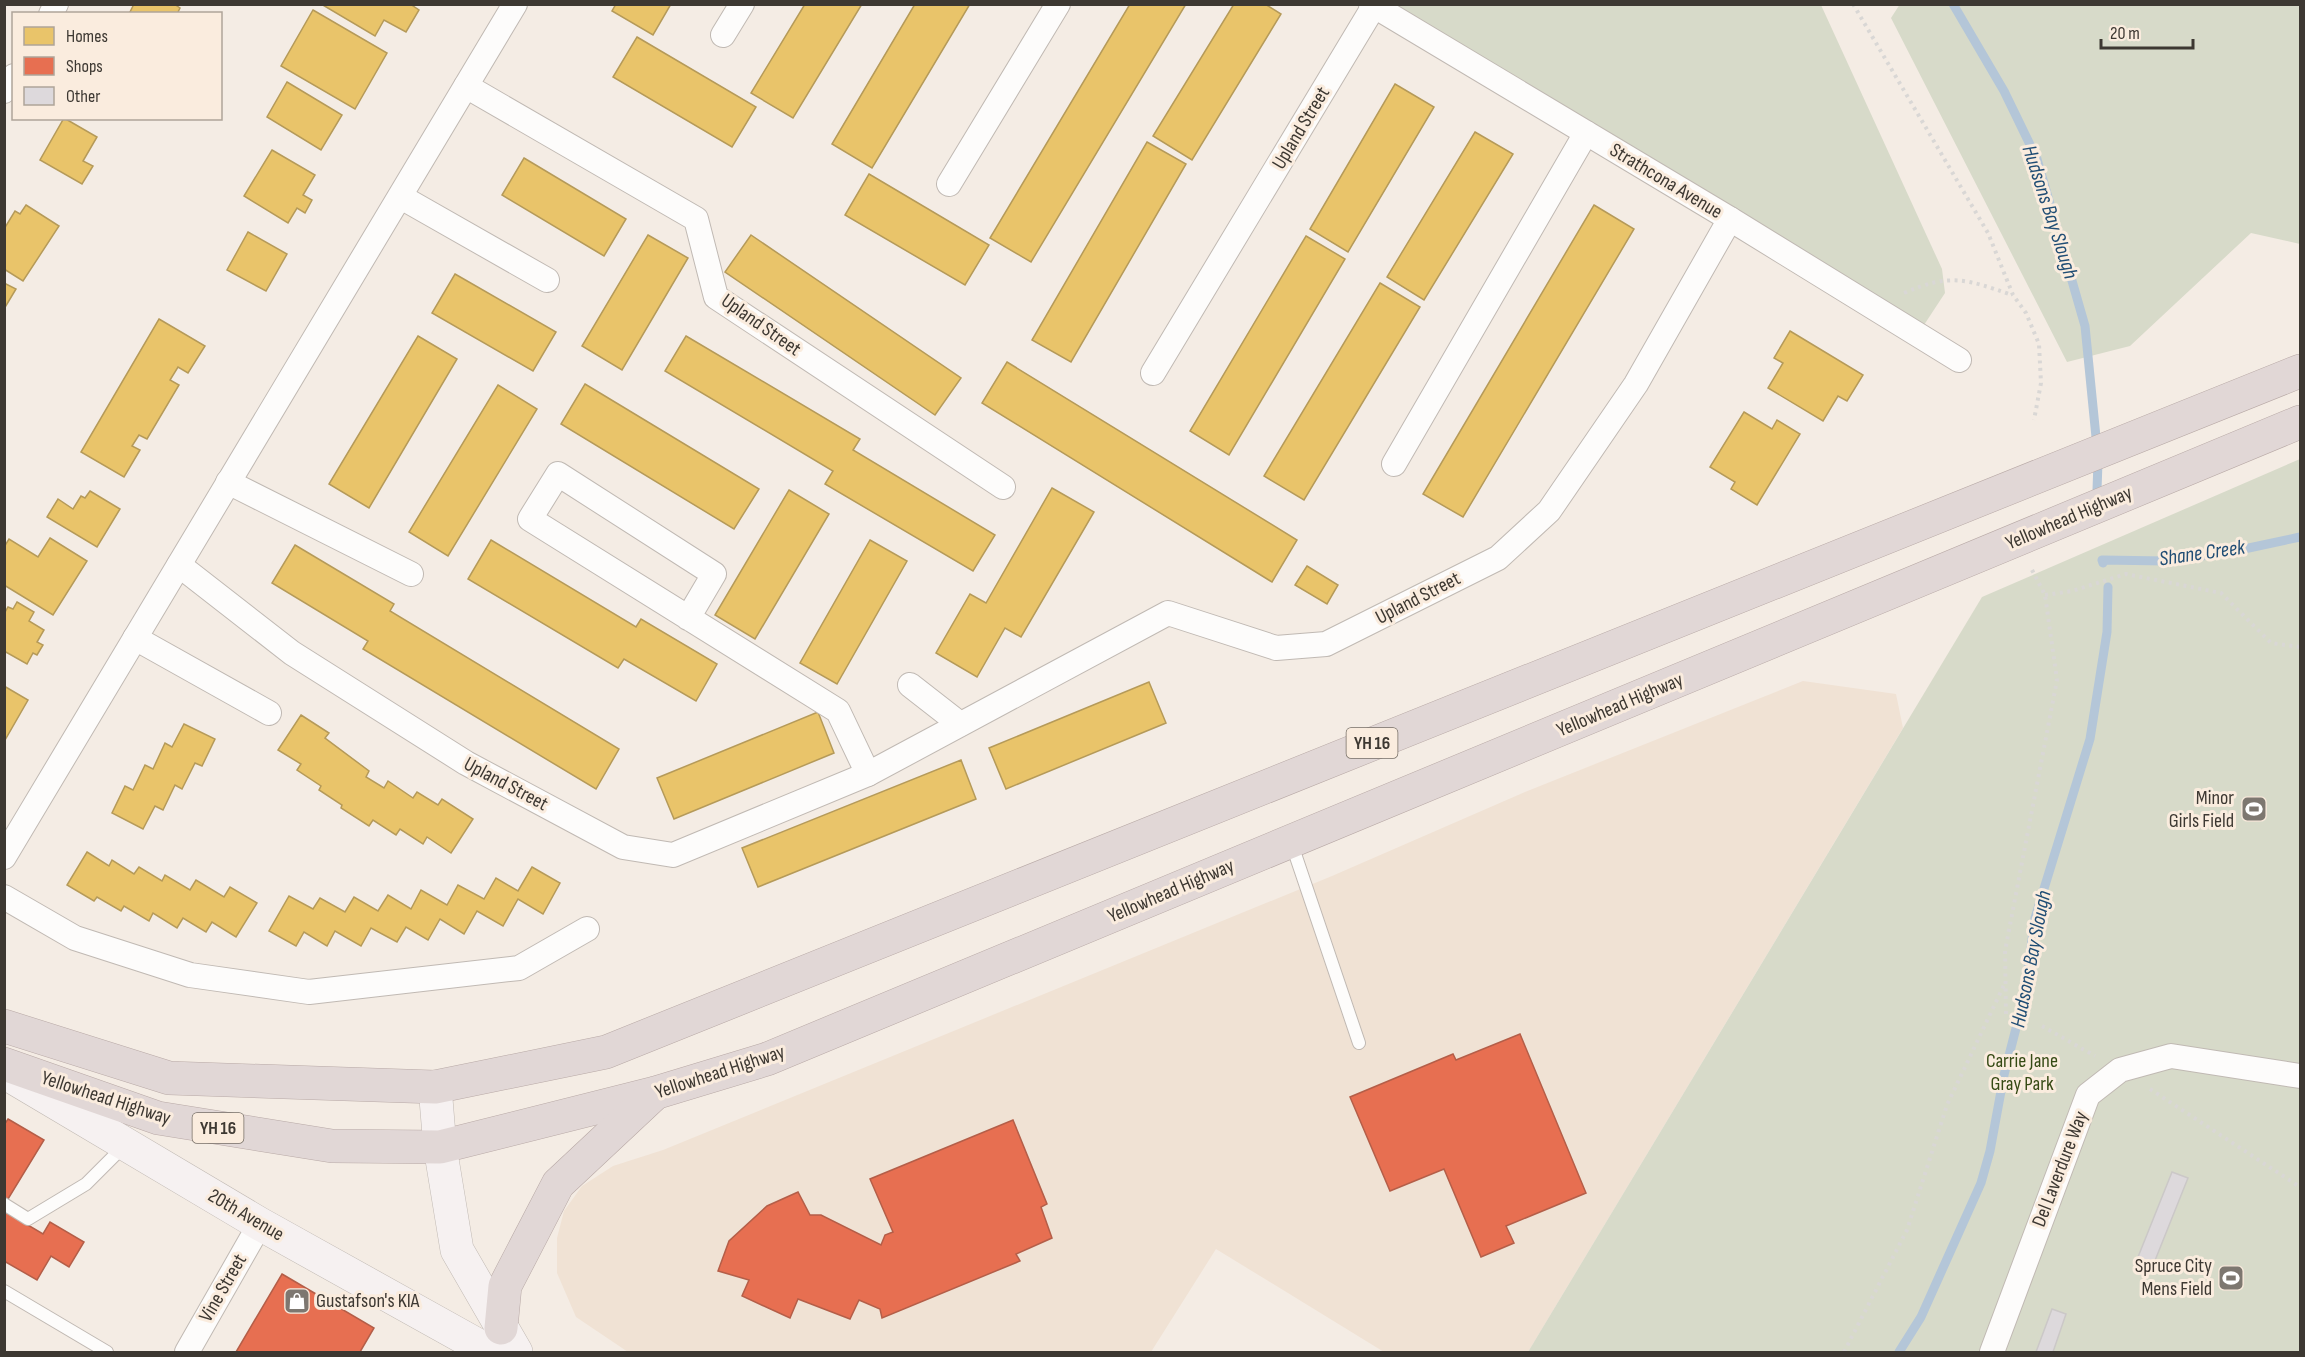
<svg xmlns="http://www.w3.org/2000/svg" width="2305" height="1357" font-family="'Sofia Sans Condensed',sans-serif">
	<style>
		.built { fill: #f0e2d4 }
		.green { fill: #d7dac9 }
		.homes { fill: #e9c46a; stroke: #b59a59; stroke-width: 1.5 }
		.shops { fill: #e76f51; stroke: #b45e48; stroke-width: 1.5 }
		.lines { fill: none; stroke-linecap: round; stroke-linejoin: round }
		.stream { stroke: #b4c6d8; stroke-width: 9 }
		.building { fill: #ddd9dc; stroke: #cbc8c7; stroke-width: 1.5 }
		.lane-casing { stroke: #c0b9b3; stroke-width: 14 }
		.street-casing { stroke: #c0b9b3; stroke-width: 26 }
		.secondary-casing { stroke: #c0b9b3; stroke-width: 34 }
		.highway-casing { stroke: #b8a9a6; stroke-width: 34 }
		.path { stroke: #d9d7d5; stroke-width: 4; stroke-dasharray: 3 4.5; stroke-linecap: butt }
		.lane { stroke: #fdfcfb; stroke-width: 12 }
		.street { stroke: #fdfcfb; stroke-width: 24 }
		.secondary { stroke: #f6f1f1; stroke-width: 33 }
		.highway { stroke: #e1d7d6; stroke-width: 33 }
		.labels { text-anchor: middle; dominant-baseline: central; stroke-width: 6; stroke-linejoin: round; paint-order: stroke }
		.shield { fill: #faecde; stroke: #766e66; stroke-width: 1.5 }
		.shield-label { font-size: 18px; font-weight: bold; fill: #3d3832 }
		.street-label { font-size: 20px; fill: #3d3832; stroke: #faecde }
		.poi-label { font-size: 20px; fill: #3d3832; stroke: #faecde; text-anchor: end }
		.park-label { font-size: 20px; fill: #354a14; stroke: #faecde }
		.water-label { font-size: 21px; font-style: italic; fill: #204d74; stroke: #faecde }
	</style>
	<rect width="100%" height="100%" fill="#f4ece4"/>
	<path class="built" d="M1803,681L1896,694L1903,728L1528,1352H1384L1216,1249L1151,1352H628L576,1317L557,1273V1238L564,1211L582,1186L613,1166L663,1150L1332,876L1525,792Z"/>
	<g class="green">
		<path d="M1900,4L2300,5V244L2251,233L2130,346L2067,362L1891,18Z"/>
		<path d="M1370,5H1821L1942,269L1945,293L1922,328Z"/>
		<path d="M2300,459V1352H1528L1982,597Z"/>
	</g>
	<g class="homes">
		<path d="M134,4H174L180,8L177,14H129Z"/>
		<path d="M321,4H410L419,10L406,32L384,20L375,36Z"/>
		<path d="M616,4H671L653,35L612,11Z"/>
		<path d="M805,4H862L793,118L751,93Z"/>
		<path d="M915,4H970L872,168L832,144Z"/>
		<path d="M1130,4H1186L1031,262L990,238Z"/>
		<path d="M1234,4H1265L1281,14L1192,160L1153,136Z"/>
		<path d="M313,10L387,53L355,109L281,66Z"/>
		<path d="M637,37L756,107L732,147L613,77Z"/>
		<path d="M287,82L342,115L321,150L267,117Z"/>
		<path d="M1395,84L1434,107L1348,252L1310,229Z"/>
		<path d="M64,118L97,137L83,161L93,166L82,184L40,160Z"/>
		<path d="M1475,132L1513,154L1424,300L1387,277Z"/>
		<path d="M1147,142L1186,164L1071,362L1032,340Z"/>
		<path d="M272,150L315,175L303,195L312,200L305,213L297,208L288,223L244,196Z"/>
		<path d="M524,158L626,219L604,256L502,195Z"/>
		<path d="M869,174L989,245L965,285L845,215Z"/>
		<path d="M26,205L59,226L23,281L4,269V229L15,211L20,214Z"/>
		<path d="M1594,205L1634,229L1463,517L1423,494Z"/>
		<path d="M248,232L287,254L266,291L227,270Z"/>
		<path d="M648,235L688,258L622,370L582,346Z"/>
		<path d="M751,235L961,378L935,415L725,272Z"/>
		<path d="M1306,236L1345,259L1229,455L1190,431Z"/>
		<path d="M455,274L556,332L533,371L432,313Z"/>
		<path d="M4,283L16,289L4,309Z"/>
		<path d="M1380,283L1420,307L1304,500L1264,476Z"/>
		<path d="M159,319L205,346L188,373L178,367L170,380L179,385L147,439L139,435L132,446L140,450L124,477L81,452Z"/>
		<path d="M1790,331L1863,375L1847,401L1838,396L1823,421L1768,388L1783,363L1774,358Z"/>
		<path d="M418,336L457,359L369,508L329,484Z"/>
		<path d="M686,336L860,439L853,450L995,535L973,571L825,484L833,471L665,371Z"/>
		<path d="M1007,362L1297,540L1272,582L982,403Z"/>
		<path d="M585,384L759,489L734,529L561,424Z"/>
		<path d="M498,385L537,409L448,556L409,532Z"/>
		<path d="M1744,412L1772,429L1777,420L1800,434L1757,505L1731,489L1735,482L1710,467Z"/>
		<path d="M1052,488L1094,512L1021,637L1005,628L977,677L936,653L970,594L986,603Z"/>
		<path d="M789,490L829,514L755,639L715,615Z"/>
		<path d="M90,491L120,509L97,547L47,517L58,499L73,509L81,496L85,498Z"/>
		<path d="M50,538L87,561L53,615L4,585V547L9,539L38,557Z"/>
		<path d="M491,540L636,627L641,619L717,664L696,701L624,659L618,668L468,579Z"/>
		<path d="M870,540L907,561L837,684L800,663Z"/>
		<path d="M295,545L394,604L390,611L619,749L596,789L363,649L368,641L272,583Z"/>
		<path d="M1307,566L1338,585L1327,604L1295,585Z"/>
		<path d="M17,602L34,612L29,621L44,630L37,642L43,645L37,655L33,653L27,664L4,651V614L8,607L13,609Z"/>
		<path d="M1149,682L1166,723L1006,789L989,748Z"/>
		<path d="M4,686L28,700L5,740L4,739Z"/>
		<path d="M818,712L834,753L674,819L657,778Z"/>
		<path d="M301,715L329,733L325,738L369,771L366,777L384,788L388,781L413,798L417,792L438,805L442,799L473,819L451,853L427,837L423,844L400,829L396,835L373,820L369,826L341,808L342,805L319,790L321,786L297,770L301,764L278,750Z"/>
		<path d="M184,724L215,739L202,766L195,763L182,789L175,785L163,810L155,806L143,829L112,813L125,786L133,790L145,765L153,769L165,743L172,747Z"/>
		<path d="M961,760L976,799L758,887L742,848Z"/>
		<path d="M87,852L109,866L112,860L134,874L139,867L162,881L165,875L190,890L196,880L224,897L230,887L257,903L236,937L212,922L206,932L183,918L177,928L153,913L149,921L124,906L121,911L97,897L94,901L67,885Z"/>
		<path d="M532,867L560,883L543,914L518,899L503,926L477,911L464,934L440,919L428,940L406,927L397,942L371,928L361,946L335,931L327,946L304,932L296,946L269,931L289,896L313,909L320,898L345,912L354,897L378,911L388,895L411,909L421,890L447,905L458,885L484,899L496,878L518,891Z"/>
	</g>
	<g class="shops">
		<path d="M1520,1034L1586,1193L1506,1226L1514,1243L1481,1257L1444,1169L1390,1191L1350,1097L1453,1054L1456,1060Z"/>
		<path d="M8,1119L44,1140L8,1199L4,1197V1125Z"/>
		<path d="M1013,1120L1047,1204L1041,1207L1052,1238L1016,1254L1020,1261L882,1318L880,1309L859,1300L850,1319L798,1299L790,1318L742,1296L749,1280L718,1271L729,1241L767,1206L798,1192L810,1215H821L881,1245L885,1235L893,1232L870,1179Z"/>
		<path d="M4,1211L43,1234L50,1222L84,1242L69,1267L51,1256L37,1280L4,1261Z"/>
		<path d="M282,1274L374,1328L360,1352H236Z"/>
	</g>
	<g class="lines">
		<g class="stream">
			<path d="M1953,4L2004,91L2037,159L2085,326L2096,437"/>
			<path d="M2097,490L2098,462"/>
			<path d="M2103,563L2102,560L2166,561L2230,552L2300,537"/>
			<path d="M1899,1352L1921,1317L1981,1183L1990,1151L2004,1075L2024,997L2035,918L2090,739L2107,632L2108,587"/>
		</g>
	</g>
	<g class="building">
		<path d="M2172,1172L2188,1178L2150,1273L2134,1267Z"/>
		<path d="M2052,1309L2066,1314L2053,1352H2036Z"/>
	</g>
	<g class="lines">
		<g class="lane-casing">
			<g id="lane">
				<path d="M1291,842L1359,1043"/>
				<path d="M4,1204L28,1219L86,1184L124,1146"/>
				<path d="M4,1291L107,1352"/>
			</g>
		</g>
		<g class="street-casing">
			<g id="street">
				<path d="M1371,4L1730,219L1959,360"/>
				<path d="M51,14L56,4"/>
				<path d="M723,35L742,4"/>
				<path d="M466,86L696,219L716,297L1003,487"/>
				<path d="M4,91L14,76"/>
				<path d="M949,184L1058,4"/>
				<path d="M401,197L547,280"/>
				<path d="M1153,373L1374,6"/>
				<path d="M1394,464L1586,133"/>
				<path d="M228,482L411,574"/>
				<path d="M179,565L292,653L466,763L623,847L673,855L868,774L1168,613L1276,648L1326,644L1498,558L1549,511L1636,384L1730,219"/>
				<path d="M688,618L714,574L558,474L530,519L838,711L868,774"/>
				<path d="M135,638L269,713"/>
				<path d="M910,685L960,724"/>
				<path d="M4,857L515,4"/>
				<path d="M4,897L75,938L190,975L309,992L519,968L587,929"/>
				<path d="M187,1352L260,1224"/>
				<path d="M1992,1352L2088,1095L2120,1070L2171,1056L2300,1076"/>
			</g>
		</g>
		<g class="secondary-casing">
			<g id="secondary">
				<path d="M4,1072L260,1224L490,1352"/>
				<path d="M435,1087L440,1147L457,1250L516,1352"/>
			</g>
		</g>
		<g class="highway-casing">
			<g id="highway">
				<path d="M4,1026L169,1078L435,1087L606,1052L2300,371"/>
				<path d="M4,1064L158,1118L332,1146L440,1147L655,1093L767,1059L2300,422"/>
				<path d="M501,1328L505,1286L558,1184L652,1096"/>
			</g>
		</g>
		<g class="path">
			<path d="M1853,4L1988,233L2013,295L2026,313L2039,344L2041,383L2034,420"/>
			<path d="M1904,293C1950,273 1966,279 2012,295"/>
			<path d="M2045,595L2072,591L2126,574L2221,593L2271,643L2300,647"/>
			<path d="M2006,1014L2005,951L2057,680L2045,595L2031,568"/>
			<path d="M2042,1026L2095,1056"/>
			<path d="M2150,1089L2300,1187"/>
			<path d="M1844,1352L1907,1230L1947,1105L2004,985"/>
		</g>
		<use href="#lane" class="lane"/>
		<use href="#street" class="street"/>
		<use href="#secondary" class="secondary"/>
		<use href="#highway" class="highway"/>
	</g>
	<defs>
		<g id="stadium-square" transform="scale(1.35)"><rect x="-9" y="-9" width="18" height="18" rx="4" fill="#7d7770" stroke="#faecde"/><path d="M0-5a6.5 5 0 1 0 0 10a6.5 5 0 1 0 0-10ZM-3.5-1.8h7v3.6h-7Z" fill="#fff"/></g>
		<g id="shop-square" transform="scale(1.35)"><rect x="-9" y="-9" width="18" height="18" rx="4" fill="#7d7770" stroke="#faecde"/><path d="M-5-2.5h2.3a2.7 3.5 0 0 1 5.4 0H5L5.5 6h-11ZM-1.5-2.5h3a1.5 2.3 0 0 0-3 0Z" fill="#fff"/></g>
	</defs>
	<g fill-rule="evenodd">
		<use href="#stadium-square" x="2254" y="809"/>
		<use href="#stadium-square" x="2231" y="1278"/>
		<use href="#shop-square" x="297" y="1301"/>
	</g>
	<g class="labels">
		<g class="shield">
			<rect x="1346.5" y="728" width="51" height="30" rx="4.5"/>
			<rect x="192.5" y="1113" width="51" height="30" rx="4.5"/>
		</g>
		<g class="shield-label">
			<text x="1372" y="743">YH 16</text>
			<text x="218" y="1128">YH 16</text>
		</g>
		<g class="street-label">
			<text transform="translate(1301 128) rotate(-59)">Upland Street</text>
			<text transform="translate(1666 181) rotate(31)">Strathcona Avenue</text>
			<text transform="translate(761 325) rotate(35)">Upland Street</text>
			<text transform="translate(2069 518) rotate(-23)">Yellowhead Highway</text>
			<text transform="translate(1418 598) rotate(-27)">Upland Street</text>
			<text transform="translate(1620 705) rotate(-23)">Yellowhead Highway</text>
			<text transform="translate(506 784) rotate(28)">Upland Street</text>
			<text transform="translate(1171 891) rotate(-23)">Yellowhead Highway</text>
			<text transform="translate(720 1072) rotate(-18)">Yellowhead Highway</text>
			<text transform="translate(106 1098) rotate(18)">Yellowhead Highway</text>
			<text transform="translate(2060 1169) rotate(-69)">Del Laverdure Way</text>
			<text transform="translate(246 1215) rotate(30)">20th Avenue</text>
			<text transform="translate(223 1288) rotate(-60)">Vine Street</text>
		</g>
		<g class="poi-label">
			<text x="2234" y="798">Minor<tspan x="2234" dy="23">Girls Field</tspan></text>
			<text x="2212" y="1266">Spruce City<tspan x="2212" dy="23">Mens Field</tspan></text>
			<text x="316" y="1301" text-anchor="start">Gustafson's KIA</text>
		</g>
		<g class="park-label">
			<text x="2022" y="1061">Carrie Jane<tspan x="2022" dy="23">Gray Park</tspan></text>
		</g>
		<g class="water-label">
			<text transform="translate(2050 212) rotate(72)">Hudsons Bay Slough</text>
			<text transform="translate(2202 553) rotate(-8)">Shane Creek</text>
			<text transform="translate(2031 959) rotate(-79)">Hudsons Bay Slough</text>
		</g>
	</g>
	<rect width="2305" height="1357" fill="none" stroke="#3d3832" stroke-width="12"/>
	<rect x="12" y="12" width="210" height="108" fill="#faecde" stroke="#aea499" stroke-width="1.5"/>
	<rect x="24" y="27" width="30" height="18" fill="#e9c46a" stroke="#aea499" stroke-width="1.5"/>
	<text x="66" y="42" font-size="18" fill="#3d3832">Homes</text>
	<rect x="24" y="57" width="30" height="18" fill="#e76f51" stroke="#aea499" stroke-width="1.5"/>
	<text x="66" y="72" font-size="18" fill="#3d3832">Shops</text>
	<rect x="24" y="87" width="30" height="18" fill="#ddd9dc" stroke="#aea499" stroke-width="1.5"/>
	<text x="66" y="102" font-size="18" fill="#3d3832">Other</text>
	<path d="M2101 39v9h92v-9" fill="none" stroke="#3d3832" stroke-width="3"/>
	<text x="2110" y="39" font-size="18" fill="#3d3832" stroke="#faecde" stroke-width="4.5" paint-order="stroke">20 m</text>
</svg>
